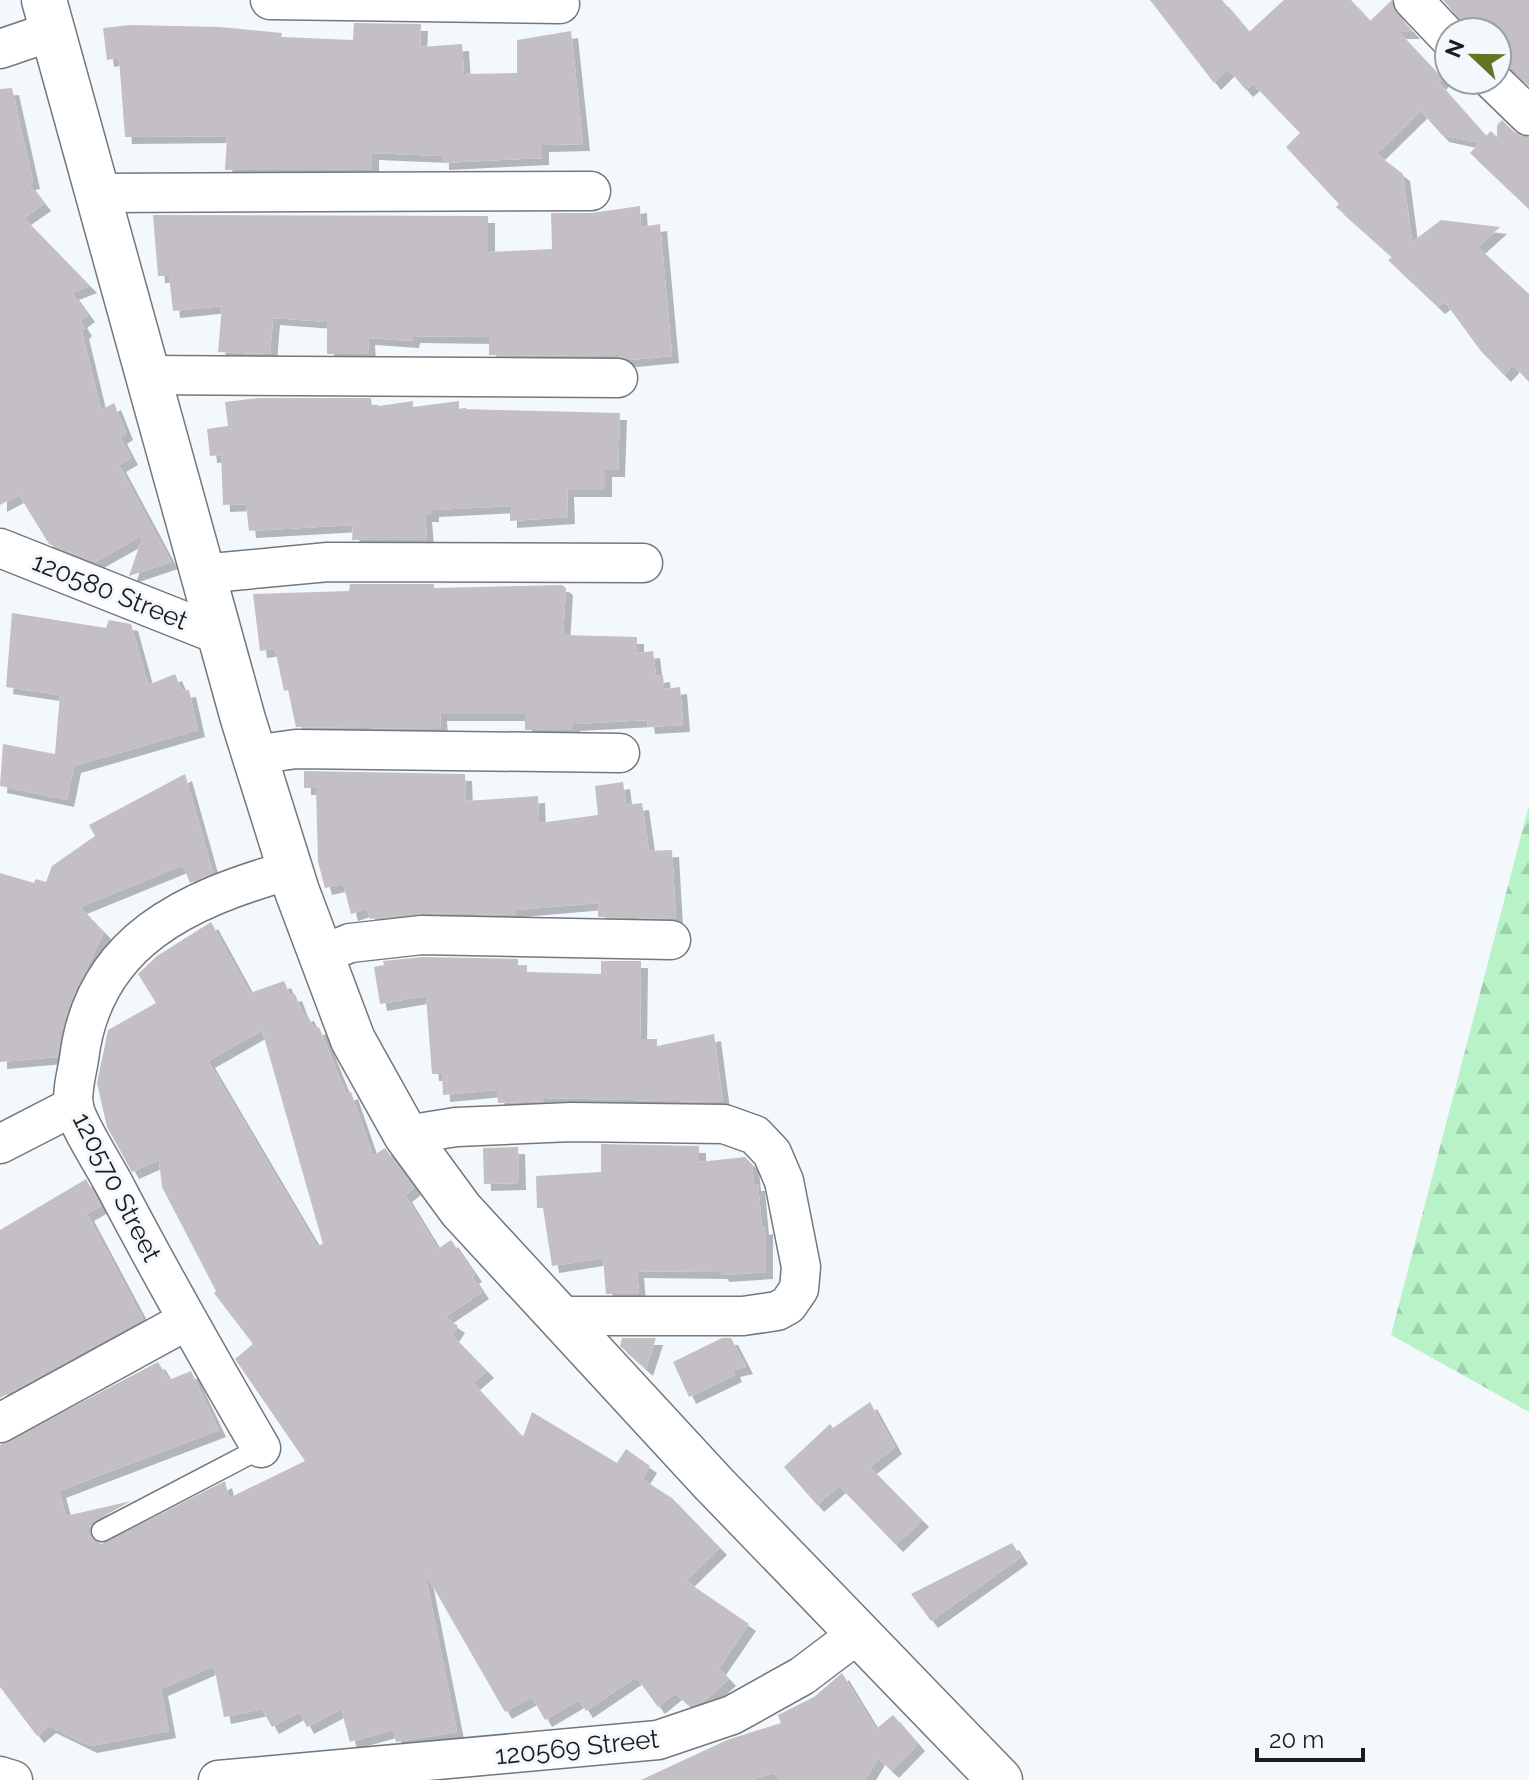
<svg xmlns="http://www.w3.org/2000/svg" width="1529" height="1780" font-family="Raleway,sans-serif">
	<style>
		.forest { fill: url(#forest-firs) }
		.building { fill: #c4bfc4; fill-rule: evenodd; filter: url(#shadow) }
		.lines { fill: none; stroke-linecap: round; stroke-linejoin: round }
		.service-casing { stroke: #73787d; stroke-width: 23 }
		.minor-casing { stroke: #73787d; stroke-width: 41 }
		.tertiary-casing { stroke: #73787d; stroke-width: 47 }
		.service { stroke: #fff; stroke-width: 20 }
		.minor { stroke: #fff; stroke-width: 38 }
		.tertiary { stroke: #fff; stroke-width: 44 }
		.labels { text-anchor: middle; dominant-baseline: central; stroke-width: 6; stroke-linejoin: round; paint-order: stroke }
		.street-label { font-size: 26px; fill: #1a1c1d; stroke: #f3f8fd }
	</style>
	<defs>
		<pattern id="forest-firs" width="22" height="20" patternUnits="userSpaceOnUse" patternTransform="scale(2)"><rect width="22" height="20" fill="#b8f3c7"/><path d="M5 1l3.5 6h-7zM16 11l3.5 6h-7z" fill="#9ed0aa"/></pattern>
		<filter id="shadow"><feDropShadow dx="7" dy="7" stdDeviation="0" flood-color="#0004"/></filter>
	</defs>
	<rect width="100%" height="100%" fill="#f3f8fd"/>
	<path class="forest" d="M1529,805V1412L1391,1335Z"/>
	<g class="building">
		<path d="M1150,0H1222L1249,32L1284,0H1351L1370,21L1392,0L1397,14L1413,32H1399L1443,79L1439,83L1486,136L1491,131L1497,137V125L1502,120L1514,132L1529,137V209L1470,153L1479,143L1442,135L1421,111L1377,154L1403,174L1412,242L1441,220L1500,227L1478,247L1529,294V382L1513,365L1504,375L1480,350L1445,302L1438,307L1388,260L1392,257L1336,207L1339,204L1286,147L1300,133L1253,84L1246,90L1228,69L1214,83Z"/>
		<path d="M1443,0H1529V85L1497,59V32H1470Z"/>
		<path d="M354,23L421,24L420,47L462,44L464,74L517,73V40L571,31L583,144L542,145V158L442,163V156L372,153V170H225L227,136L125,137L119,58L107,60L103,28L130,25L220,27L282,33L281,37L353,40Z"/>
		<path d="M12,88L33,182L28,183L44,204L24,218L90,286L72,293L88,315L80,321L85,329L82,332L101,410L114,403L126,433L120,437L131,458L119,465L171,562L129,576L143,535L95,562L49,544L19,495L0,505V89Z"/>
		<path d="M640,206L641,227L660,224L672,356L630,360L618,356L489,355V337L413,336L412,341L368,338L369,354H327V322L273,318L270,354L218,352L222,306L173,311L169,276H158L153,215L488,216V252L552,249L551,213H591Z"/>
		<path d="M258,398H371L372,407L413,401V407L459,401V409L620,413L618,470H605V490H567L568,517L510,521V506L432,510V515H425L427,540H352L353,525L249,531L246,504L223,505L221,455L210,456L207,429L228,426L225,402Z"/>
		<path d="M350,584H434V588L562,585L566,588L563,635L637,637V653L653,651L656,676L663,675L664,689L680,687L683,725L648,727L647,720L573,724V730H525V714H440L441,729L296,727L288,690L284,691L275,649L260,651L253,594L349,591Z"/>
		<path d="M12,613L106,628L109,620L131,624L148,685L175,674L182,691L189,690L198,730L74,766L67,800L0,786L3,744L55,754L60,695L6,687Z"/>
		<path d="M304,771L465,774L466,801L538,796L539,823L598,815L595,786L623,782L626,805L642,803L649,851L672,850L676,919L598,917V903L516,910V915L422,913L370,919L367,909L351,914L343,884L325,888L318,862L316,788H304Z"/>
		<path d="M185,774L213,873L190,883L183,865L80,907L104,932L68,1009L57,1057L0,1062V873L34,883L36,879L46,882L52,866L95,836L89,825Z"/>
		<path d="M211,922L250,993L284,981L290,995L295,994L303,1015L307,1014L314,1029L319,1027L346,1094L351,1092L373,1156L385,1148L414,1188L405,1195L438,1249L451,1240L475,1275L472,1277L482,1292L445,1317L458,1326L452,1335L487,1371L473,1383L523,1437L532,1412L617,1463L626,1449L650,1466L642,1479L672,1498L720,1548L686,1581L749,1624L719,1668L729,1679L704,1701L690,1706L675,1693L658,1707L636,1677L586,1711L579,1700L545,1720L532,1697L505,1712L425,1573L457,1732L396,1742L393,1730L350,1742L341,1709L307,1727L299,1712L272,1727L262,1709L224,1717L214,1666L161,1689L169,1731L90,1746L49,1726L37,1736L0,1687V1445L158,1362L169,1380L191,1371L219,1430L59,1491L66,1516L131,1501L92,1523L90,1536L101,1544L225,1481L229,1498L305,1461L235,1359L253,1344L214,1293L216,1291L162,1187L159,1160L132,1172L107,1127L97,1083L108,1030L156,1003L138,974L157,956ZM262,1030L323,1244L317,1246L208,1061Z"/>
		<path d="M423,957L518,959V965H527V972L601,974V961H641L640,1039H657V1046L714,1034L723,1102L544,1098V1101L498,1103L497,1090L443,1095L442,1074H432L426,996L380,1004L374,967L384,965L383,961Z"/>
		<path d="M601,1144L699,1146V1162L745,1157L752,1164L754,1184H758L762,1228L766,1227V1272L722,1275L721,1272L637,1271L639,1294H606L603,1258L552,1266L543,1208H537L536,1176L601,1172Z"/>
		<path d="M518,1147L519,1183L484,1184L483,1148Z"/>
		<path d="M86,1179L101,1206L87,1214L143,1319L0,1398V1230Z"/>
		<path d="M622,1338H656L646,1369L620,1346Z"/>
		<path d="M722,1338H731L746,1367L733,1370L735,1375L689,1397L673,1362Z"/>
		<path d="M870,1402L895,1447L870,1467L922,1520L896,1545L839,1486L817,1505L784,1467L830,1424L833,1428Z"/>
		<path d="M1012,1543L1021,1557L931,1621L911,1594Z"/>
		<path d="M842,1673L876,1729L893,1715L918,1744L892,1771L878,1758L865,1780H780L774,1773L750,1780H641L727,1740L781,1723L778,1715L814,1697Z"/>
	</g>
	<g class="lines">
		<g class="service-casing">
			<path id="service" d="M102,1531L261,1448"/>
		</g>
		<g class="minor-casing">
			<g id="minor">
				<path d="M270,0L560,4"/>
				<path d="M1413,0L1449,38"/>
				<path d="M0,49L53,31"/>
				<path d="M1492,80L1529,116"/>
				<path d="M96,193L591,191"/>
				<path d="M146,375L618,378"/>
				<path d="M0,548L219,635"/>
				<path d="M201,574L328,562L643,563"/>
				<path d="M254,755L296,749L620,753"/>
				<path d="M321,955L350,943L422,935L671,940"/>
				<path d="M406,1135L456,1127L571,1122L724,1124L755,1135L772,1153L784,1181L801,1267L799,1289L788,1305L777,1311L743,1316H559"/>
				<path d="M0,1144L74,1106"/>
				<path d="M0,1423L186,1321"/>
				<path d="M261,1448C211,1362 162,1276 116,1188C106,1168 78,1126 74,1107C71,1093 77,1072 79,1059C93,940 188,899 290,870"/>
				<path d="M0,1776L13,1780"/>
				<path d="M218,1780L658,1740L732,1715L802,1676L859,1633"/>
			</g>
		</g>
		<g class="tertiary-casing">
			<path id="tertiary" d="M44,0L243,719L297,891L353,1040L406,1135L461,1210L713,1483L1000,1780"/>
		</g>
		<use href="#service" class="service"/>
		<use href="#minor" class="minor"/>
		<use href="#tertiary" class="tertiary"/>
	</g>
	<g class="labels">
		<g class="street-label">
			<text transform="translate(110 591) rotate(22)">120580 Street</text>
			<text transform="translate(117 1187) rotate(63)">120570 Street</text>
			<text transform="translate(577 1747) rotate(-6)">120569 Street</text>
		</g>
	</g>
	<g transform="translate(1473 56) rotate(292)"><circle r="38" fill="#f3f8fd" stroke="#9ca0a3" stroke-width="2"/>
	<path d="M0-6L14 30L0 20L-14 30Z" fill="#647422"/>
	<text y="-12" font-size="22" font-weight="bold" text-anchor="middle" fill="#1a1c1d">N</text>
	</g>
	<path d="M1257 1748v12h106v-12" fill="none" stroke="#1a1c1d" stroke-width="4"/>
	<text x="1269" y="1748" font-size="24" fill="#1a1c1d" stroke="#f3f8fd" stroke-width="6" paint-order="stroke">20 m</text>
</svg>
